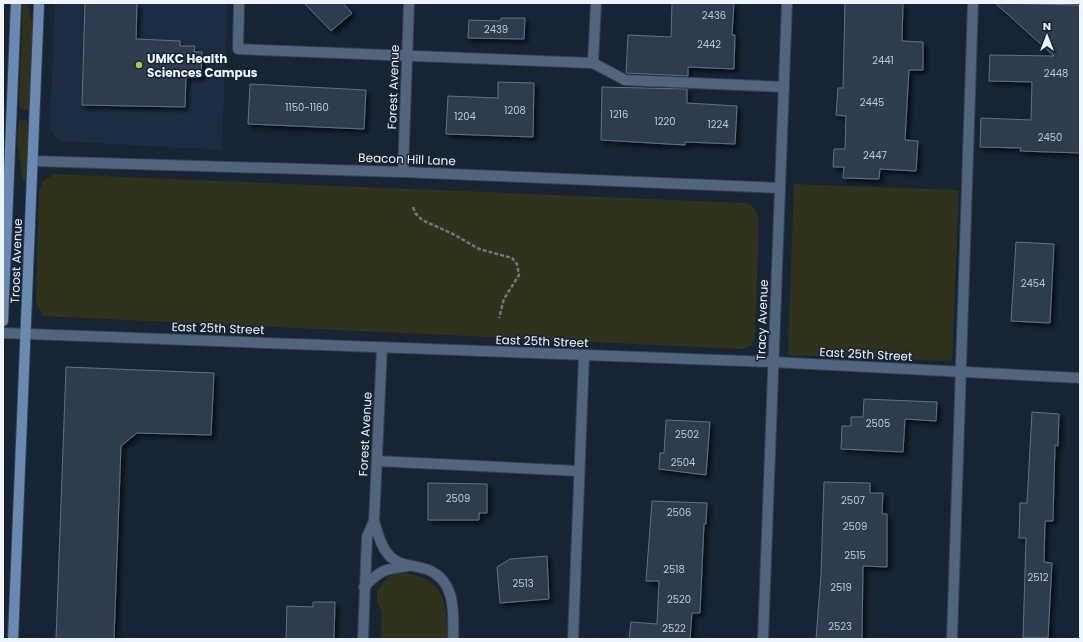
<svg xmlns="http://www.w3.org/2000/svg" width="1083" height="642" font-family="Poppins,sans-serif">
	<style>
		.built { fill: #1c2d43 }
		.green { fill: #31321c }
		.building { fill: #2e3c4e; stroke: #617084; filter: url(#shadow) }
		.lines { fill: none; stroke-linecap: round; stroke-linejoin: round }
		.service-casing { stroke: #354150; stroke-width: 12 }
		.minor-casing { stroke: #354150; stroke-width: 12 }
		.tertiary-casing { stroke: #354150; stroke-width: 12 }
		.secondary-casing { stroke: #354150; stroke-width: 12 }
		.path { stroke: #6c7784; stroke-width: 2.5; stroke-dasharray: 4 2; stroke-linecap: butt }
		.service { stroke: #51657f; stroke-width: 10 }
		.minor { stroke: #51657f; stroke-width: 10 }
		.tertiary { stroke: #51657f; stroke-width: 10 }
		.secondary { stroke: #6a8ab3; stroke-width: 10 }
		.poi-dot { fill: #bdbf43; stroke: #172434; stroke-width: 1.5 }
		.labels { text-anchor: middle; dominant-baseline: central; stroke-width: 3; stroke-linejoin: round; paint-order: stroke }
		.number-label { font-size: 10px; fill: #bdc6d1 }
		.poi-label { font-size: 12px; font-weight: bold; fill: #edf4fd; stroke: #172434; text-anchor: start }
		.street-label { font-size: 12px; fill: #edf4fd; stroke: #172434 }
	</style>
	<defs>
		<filter id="shadow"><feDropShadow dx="3.5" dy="3.5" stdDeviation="2" flood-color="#0009"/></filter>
	</defs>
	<rect width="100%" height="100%" fill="#172434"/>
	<path class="built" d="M55,3H227L222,150L63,141L55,137L50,126Z"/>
	<g class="green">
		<path d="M23,3H28L33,30L29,110L21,109L19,107Z"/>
		<path d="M19,120L30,121L27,181H23L17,143Z"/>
		<path d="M54,174L746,203C754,206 758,212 759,220L755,338L751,346L742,349L43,316L36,304L39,190L43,181Z"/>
		<path d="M794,184L959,190L952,361L788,355Z"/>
		<path d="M396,573C441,573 449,600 447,639H381L382,612L377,601V591L387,578Z"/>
	</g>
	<g class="building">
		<path d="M85,3H137L136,39L180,41V46H195L194,52H202L201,77H186L185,107L82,105Z"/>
		<path d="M304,3H343L352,13L331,31Z"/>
		<path d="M672,3H734L732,35H735L734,69L688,67V76L626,73L628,35L671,37Z"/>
		<path d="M845,3H903L902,41L923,42V70H909L905,140L918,141L916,171L880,169L879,179L843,178L844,167H833L834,149H845L846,116L836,115L838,88H843Z"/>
		<path d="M995,3L1080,5V153L1020,151L1021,148L980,147L981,118L1031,120L1032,82L989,81L990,55L1054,56Z"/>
		<path d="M501,18H525L524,39L468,38L469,20L500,21Z"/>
		<path d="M498,82L534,83L533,137L446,134L448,96L498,98Z"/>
		<path d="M250,84L366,90L364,129L248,124Z"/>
		<path d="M602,87L687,89V103L737,106L735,144L685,142V145L601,140Z"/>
		<path d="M1016,242L1054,244L1050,323L1011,321Z"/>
		<path d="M66,367L214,373L211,435L137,433L121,446L114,639H56Z"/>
		<path d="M864,399L937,402L936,421L905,419L903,452L841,449L842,426H851V417H863Z"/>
		<path d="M1032,412L1059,414L1058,446L1055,445L1053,521H1045L1044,562L1052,563L1048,638H1023L1026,538H1019L1020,503H1027Z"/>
		<path d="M666,420L710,422L706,475L659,469L660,453H664Z"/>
		<path d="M824,482L870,483V493H883L882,514H887V567L863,566L862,639H816L821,574Z"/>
		<path d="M428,483L487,484V513H479V520H428Z"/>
		<path d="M652,501L707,503L706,524H704L700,613H692L690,639H629L631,622L657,624L659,581H646Z"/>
		<path d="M547,556L549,599L500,603L497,567L510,559Z"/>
		<path d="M313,602H335L334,639H286L287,606L313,607Z"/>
	</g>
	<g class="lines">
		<g class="service-casing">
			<g id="service">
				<path d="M239,3L238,49L593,63L596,3"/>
				<path d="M593,63L625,80L784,87"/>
				<path d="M377,461L579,471"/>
				<path d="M573,639L584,355"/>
				<path d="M952,639L973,3"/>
			</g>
		</g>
		<g class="minor-casing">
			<g id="minor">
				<path d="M33,161L403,172L780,188"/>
				<path d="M403,172L409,3"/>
				<path d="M382,347L374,521C378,534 382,551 393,559C402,566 412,565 422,568C456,576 454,612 453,639"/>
				<path d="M364,587C380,570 385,569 408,566"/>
				<path d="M363,639L367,537L374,521"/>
				<path d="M763,639L787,3"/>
			</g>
		</g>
		<g class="tertiary-casing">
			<path id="tertiary" d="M3,333L773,362L1080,378"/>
		</g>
		<g class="secondary-casing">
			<g id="secondary">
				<path d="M3,321L16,3"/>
				<path d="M13,639L39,3"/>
			</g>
		</g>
		<path class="path" d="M413,207L416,214L422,220L453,234L479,249L512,258L517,264L519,275L504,299L499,318"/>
		<use href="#service" class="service"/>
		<use href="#minor" class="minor"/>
		<use href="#tertiary" class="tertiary"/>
		<use href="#secondary" class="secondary"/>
	</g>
	<circle class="poi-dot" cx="139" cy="65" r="4"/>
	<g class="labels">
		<g class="number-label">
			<text x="714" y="15">2436</text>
			<text x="496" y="29">2439</text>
			<text x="709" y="44">2442</text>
			<text x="883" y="60">2441</text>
			<text x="1056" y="73">2448</text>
			<text x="872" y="102">2445</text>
			<text x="307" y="107">1150-1160</text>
			<text x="515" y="110">1208</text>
			<text x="619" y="114">1216</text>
			<text x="465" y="116">1204</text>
			<text x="665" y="121">1220</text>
			<text x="718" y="124">1224</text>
			<text x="1050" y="137">2450</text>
			<text x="875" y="155">2447</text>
			<text x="1033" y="283">2454</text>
			<text x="878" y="423">2505</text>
			<text x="687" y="434">2502</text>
			<text x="683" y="462">2504</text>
			<text x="458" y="498">2509</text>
			<text x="853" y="500">2507</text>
			<text x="679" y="512">2506</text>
			<text x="855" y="526">2509</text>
			<text x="855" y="555">2515</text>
			<text x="674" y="569">2518</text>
			<text x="1038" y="577">2512</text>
			<text x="523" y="583">2513</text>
			<text x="841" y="587">2519</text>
			<text x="679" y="599">2520</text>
			<text x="840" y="626">2523</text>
			<text x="674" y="628">2522</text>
		</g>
		<g class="poi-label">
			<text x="147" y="58">UMKC Health<tspan x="147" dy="14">Sciences Campus</tspan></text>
		</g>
		<g class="street-label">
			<text transform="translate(393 87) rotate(-88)">Forest Avenue</text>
			<text transform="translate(407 159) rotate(2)">Beacon Hill Lane</text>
			<text transform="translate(16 261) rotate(-88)">Troost Avenue</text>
			<text transform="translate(762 320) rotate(-88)">Tracy Avenue</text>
			<text transform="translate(218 328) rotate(2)">East 25th Street</text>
			<text transform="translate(542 341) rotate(2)">East 25th Street</text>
			<text transform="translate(866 354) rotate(3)">East 25th Street</text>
			<text transform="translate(365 434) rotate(-87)">Forest Avenue</text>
		</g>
	</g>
	<rect width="1083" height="642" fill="none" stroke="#edf4fd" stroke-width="8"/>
	<g transform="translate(1047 36)" stroke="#172434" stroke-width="3" paint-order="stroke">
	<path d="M0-3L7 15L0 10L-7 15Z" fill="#edf4fd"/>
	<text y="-6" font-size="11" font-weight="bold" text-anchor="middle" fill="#edf4fd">N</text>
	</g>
</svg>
